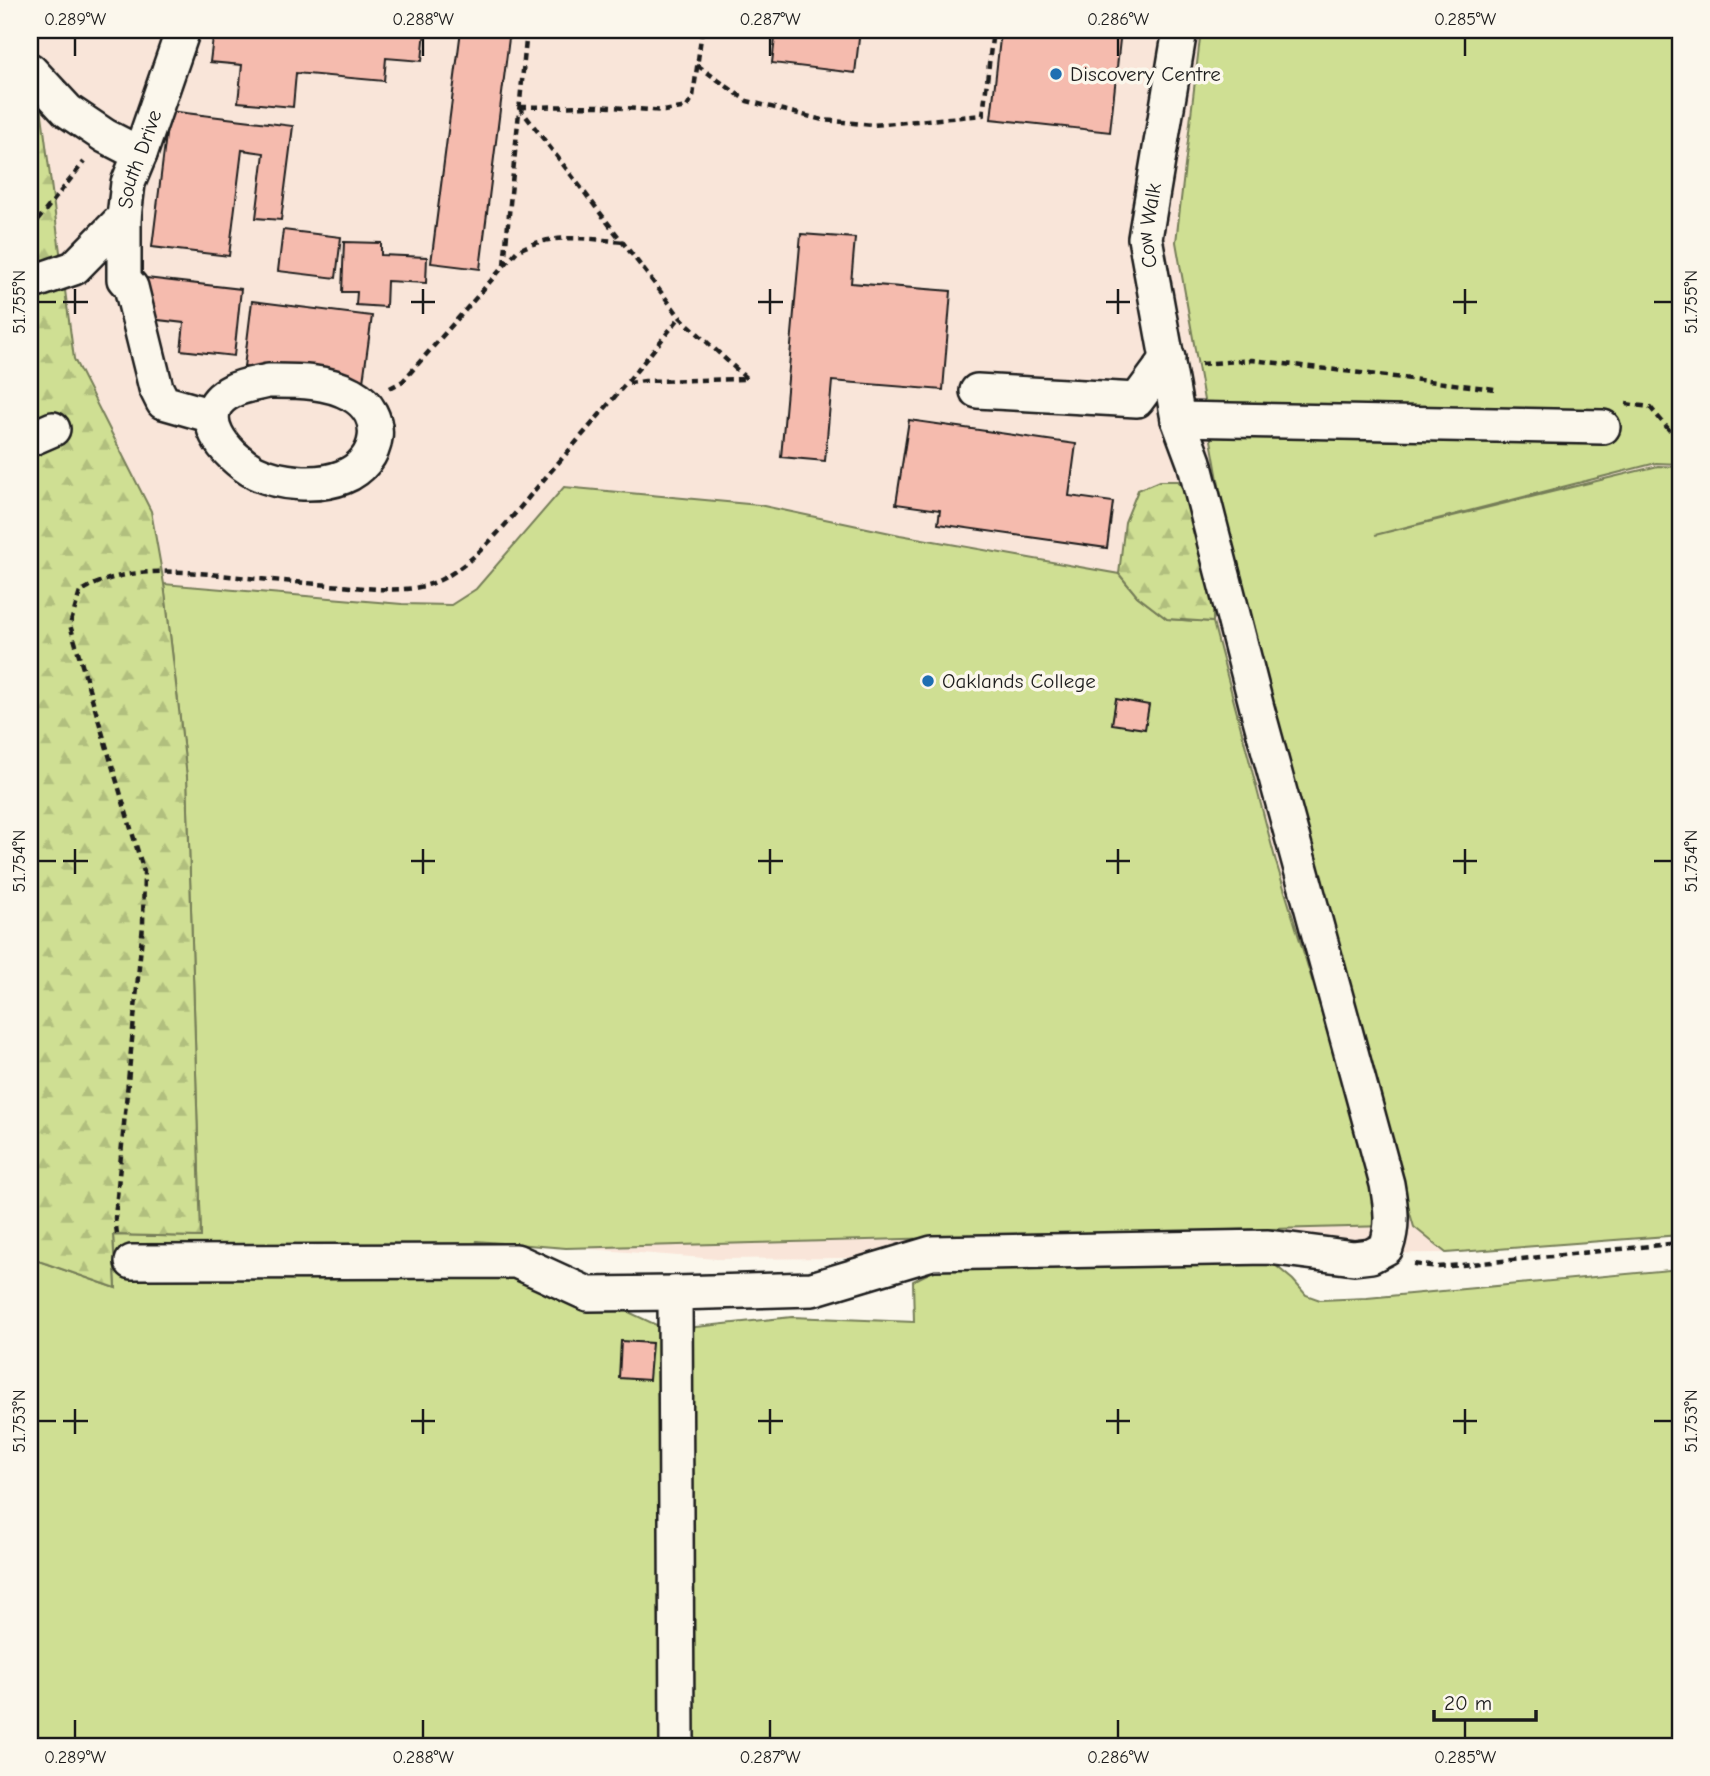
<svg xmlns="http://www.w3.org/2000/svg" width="1710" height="1776" font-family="'Comic Neue',sans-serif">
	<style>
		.built { fill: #f9e5d9 }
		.green { fill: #cfdf93; stroke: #767e58; stroke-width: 2 }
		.forest { fill: url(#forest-firs); stroke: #767e58; stroke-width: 2 }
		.building { fill: #f5bbae; stroke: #1c1c1c; stroke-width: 2 }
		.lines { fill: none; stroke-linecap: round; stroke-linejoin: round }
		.minor-casing { stroke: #1c1c1c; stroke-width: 38 }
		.path { stroke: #1c1c1c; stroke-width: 4.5; stroke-dasharray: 7 5; stroke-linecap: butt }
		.minor { stroke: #fbf7ec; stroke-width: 33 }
		.ticks { fill: none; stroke: #1c1c1c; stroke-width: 2.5 }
		.poi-dot { fill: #1f6fb2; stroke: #fbf7ec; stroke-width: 2.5 }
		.labels { text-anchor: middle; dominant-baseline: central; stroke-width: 7; stroke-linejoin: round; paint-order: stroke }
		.poi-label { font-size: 21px; fill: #1c1c1c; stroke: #fbf7ec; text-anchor: start }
		.street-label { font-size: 21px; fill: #1c1c1c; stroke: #fbf7ec }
		.neatline { fill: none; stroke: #1c1c1c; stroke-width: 2.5 }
		.ticks-label { font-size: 18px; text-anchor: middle; fill: #1c1c1c }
	</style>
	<defs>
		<pattern id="forest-firs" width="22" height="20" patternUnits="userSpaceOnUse" patternTransform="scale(1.75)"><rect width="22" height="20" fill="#cfdf93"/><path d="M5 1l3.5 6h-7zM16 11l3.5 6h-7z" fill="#b1bf7e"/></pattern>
	</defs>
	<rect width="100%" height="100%" fill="#fbf7ec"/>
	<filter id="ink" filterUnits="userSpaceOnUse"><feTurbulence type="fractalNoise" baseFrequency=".0143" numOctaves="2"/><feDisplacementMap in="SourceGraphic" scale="14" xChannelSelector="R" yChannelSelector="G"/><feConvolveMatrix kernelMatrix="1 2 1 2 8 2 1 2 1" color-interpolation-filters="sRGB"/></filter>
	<g filter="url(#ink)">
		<path class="built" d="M30,30H1680V1231L1446,1253L717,1259L473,1240L201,1237L150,511L74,359L41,107L30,96Z"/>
		<g class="green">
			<path d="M1201,30H1680V464L1656,463L1375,535L1658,466L1680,467V1235L1446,1253L1414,1227L1303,850L1234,570L1176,242Z"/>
			<path d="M564,487L759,505L900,535L1119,574L1137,596L1167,619L1213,622L1276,862L1387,1226L566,1248L476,1241L667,1330L792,1317L914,1322L913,1281L939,1268L1268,1259L1293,1280L1306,1295L1320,1300L1367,1298L1680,1269V1746H30V1258L116,1288L113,1235L201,1237L187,777L164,584L402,604L451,605L476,589Z"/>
		</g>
		<g class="forest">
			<path d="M41,107L74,359L151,511L164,584L187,777L201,1237L113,1235L116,1288L30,1258V114Z"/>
			<path d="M1159,481H1178L1196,510L1213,592V622L1167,619L1137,596L1119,574L1125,522L1138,490Z"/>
		</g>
		<g class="building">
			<path d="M214,30H425L422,61L386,58L384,81L296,73L293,107L238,102L242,65L210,62Z"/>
			<path d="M461,30H510L480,269L431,263Z"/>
			<path d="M776,30H860L855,73L772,63Z"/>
			<path d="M1001,30H1121L1110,132L991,119Z"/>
			<path d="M169,111L293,126L281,220L256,218L264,153L242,150L229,256L152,247Z"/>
			<path d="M283,230L341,237L336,278L278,271Z"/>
			<path d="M801,234L855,238L851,283L951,291L943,390L832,381L825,461L781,457Z"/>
			<path d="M344,242L381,243V255L427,257L426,283L387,281L386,307L356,305L357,292H342Z"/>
			<path d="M146,278L241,289L234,356L181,350L184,323L141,318Z"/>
			<path d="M252,301L372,316L363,382L244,367Z"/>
			<path d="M909,420L1076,444L1069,496L1113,502L1107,548L938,524L940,510L896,504Z"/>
			<path d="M1116,699L1149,705L1145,729L1112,724Z"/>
			<path d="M621,1341L652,1343L649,1380L619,1378Z"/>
		</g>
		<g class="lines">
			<g class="minor-casing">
				<g id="minor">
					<path d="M30,70L68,111L105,136L140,154"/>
					<path d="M124,217V279L131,287L156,388L163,402L212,416"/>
					<path id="s1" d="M30,283L74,268L124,217L128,183L140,154L183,30"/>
					<path d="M268,381C295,381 326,380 351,394C388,414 381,462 343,477C318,487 280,484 255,472C227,457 188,413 232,391C243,385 256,384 268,381Z"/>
					<path d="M977,391L1137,400L1168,358"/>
					<path d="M1178,419L1603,427"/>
					<path d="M30,439L53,429"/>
					<path id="s2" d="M132,1262L516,1261L588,1294L675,1293L812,1289L932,1253L1268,1247L1354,1258L1371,1256L1386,1248C1394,1225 1391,1207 1387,1184L1257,708L1194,462L1178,419L1145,238L1180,30"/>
					<path d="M675,1293L677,1746"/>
				</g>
			</g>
			<g class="path">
				<path d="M697,65L747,101L823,120L873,125L983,115L993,30"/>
				<path d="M519,107L680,317L747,379L645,381L629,383"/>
				<path d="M520,107L598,106L664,111L687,107L693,97L702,30"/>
				<path d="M30,230L84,162"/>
				<path d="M504,265L527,30"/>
				<path d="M1201,364L1252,360L1495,389"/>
				<path d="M390,388L403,381L517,251C549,233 586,238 623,242"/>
				<path d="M1626,404L1650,407L1680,443"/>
				<path d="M117,1234L115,1218L143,925L144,872L70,625L80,592C131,560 202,574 259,579C298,582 338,586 377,589C398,590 420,590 440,580C476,563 513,516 539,485C587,430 634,375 680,317"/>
				<path d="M1414,1264L1438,1267L1462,1265L1680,1243"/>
			</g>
			<use href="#minor" class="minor"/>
		</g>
	</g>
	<path class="ticks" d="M75,38V56M423,38V56M770,38V56M1118,38V56M1465,38V56M75,289V314M423,289V314M770,289V314M1118,289V314M1465,289V314M38,302H56M63,302H88M411,302H435M758,302H783M1106,302H1130M1453,302H1477M1654,302H1672M75,849V874M423,849V874M770,849V874M1118,849V874M1465,849V874M38,861H56M63,861H88M411,861H435M758,861H783M1106,861H1130M1453,861H1477M1654,861H1672M75,1409V1434M423,1409V1434M770,1409V1434M1118,1409V1434M1465,1409V1434M38,1421H56M63,1421H88M411,1421H435M758,1421H783M1106,1421H1130M1453,1421H1477M1654,1421H1672M75,1720V1738M423,1720V1738M770,1720V1738M1118,1720V1738M1465,1720V1738"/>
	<g class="poi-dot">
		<circle cx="1056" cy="74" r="7"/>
		<circle cx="928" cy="681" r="7"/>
	</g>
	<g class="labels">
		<g class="poi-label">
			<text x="1070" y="74">Discovery Centre</text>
			<text x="942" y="681">Oaklands College</text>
		</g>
		<g class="street-label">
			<text stroke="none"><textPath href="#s1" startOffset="178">South Drive</textPath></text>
			<text stroke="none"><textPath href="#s2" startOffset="2324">Cow Walk</textPath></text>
		</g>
	</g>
	<rect width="1710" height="1776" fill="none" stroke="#fbf7ec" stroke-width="77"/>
	<path d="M1434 1710v10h102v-10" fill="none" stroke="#1c1c1c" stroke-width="3.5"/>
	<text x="1444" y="1710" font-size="21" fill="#1c1c1c" stroke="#fbf7ec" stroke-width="5" paint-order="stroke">20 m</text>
	<rect x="38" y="38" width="1634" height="1700" class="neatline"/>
	<g class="ticks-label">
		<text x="75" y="25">0.289°W</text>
		<text x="423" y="25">0.288°W</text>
		<text x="770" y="25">0.287°W</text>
		<text x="1118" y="25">0.286°W</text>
		<text x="1465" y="25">0.285°W</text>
		<text transform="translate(19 302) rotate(-90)" y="6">51.755°N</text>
		<text transform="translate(1691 302) rotate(-90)" y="6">51.755°N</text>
		<text transform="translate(19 861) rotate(-90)" y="6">51.754°N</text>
		<text transform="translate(1691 861) rotate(-90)" y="6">51.754°N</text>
		<text transform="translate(19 1421) rotate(-90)" y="6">51.753°N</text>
		<text transform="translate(1691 1421) rotate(-90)" y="6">51.753°N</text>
		<text x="75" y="1763">0.289°W</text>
		<text x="423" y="1763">0.288°W</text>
		<text x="770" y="1763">0.287°W</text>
		<text x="1118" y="1763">0.286°W</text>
		<text x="1465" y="1763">0.285°W</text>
	</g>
</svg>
